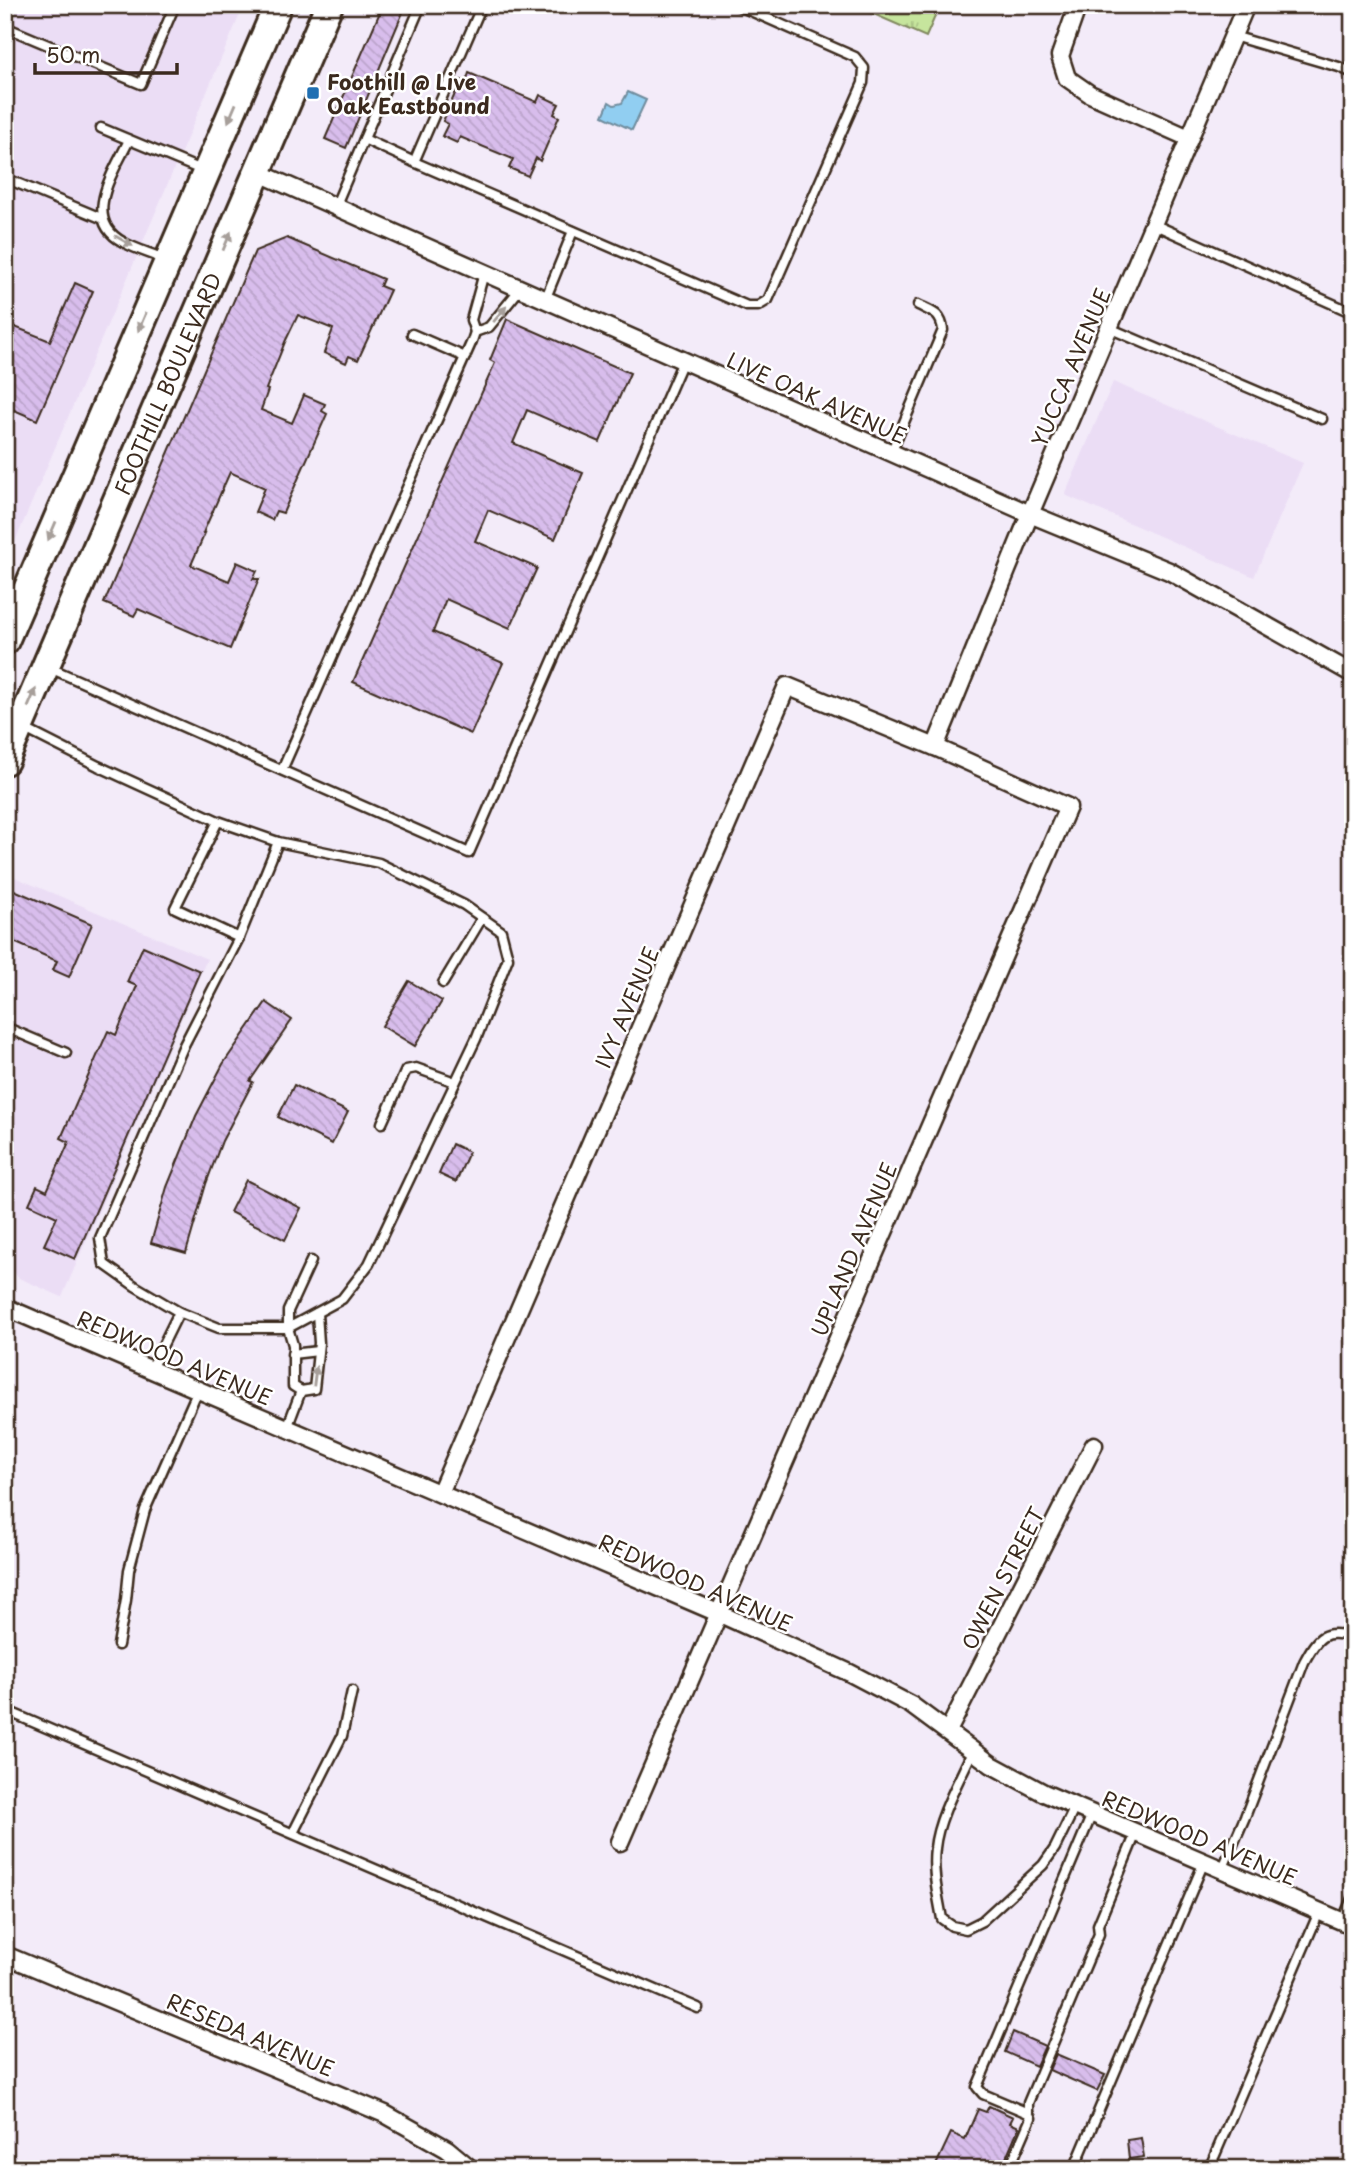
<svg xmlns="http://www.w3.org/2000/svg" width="1358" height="2174" font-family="'Playpen Sans',sans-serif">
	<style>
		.built { fill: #ebddf5 }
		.grass { fill: url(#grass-tufts); stroke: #80885e; stroke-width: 2 }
		.water { fill: #91cef1; stroke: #6f8c9d; stroke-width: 2 }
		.building { fill: url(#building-back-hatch); stroke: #3b2a1e; stroke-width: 2 }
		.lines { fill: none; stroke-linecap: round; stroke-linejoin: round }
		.service-casing { stroke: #3b2a1e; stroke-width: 13 }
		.minor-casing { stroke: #3b2a1e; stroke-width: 21 }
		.primary-casing { stroke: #3b2a1e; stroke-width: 32 }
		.service { stroke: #fff; stroke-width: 8 }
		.minor { stroke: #fff; stroke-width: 16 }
		.primary { stroke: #fff; stroke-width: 26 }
		.oneway { fill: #a79f9a }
		.poi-dot { fill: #1f6fb2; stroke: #fff; stroke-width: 2.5 }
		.labels { text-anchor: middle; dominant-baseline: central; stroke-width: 5; stroke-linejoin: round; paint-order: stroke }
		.poi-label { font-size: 21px; font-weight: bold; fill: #3b2a1e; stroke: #fff; text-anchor: start }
		.street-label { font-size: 21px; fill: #3b2a1e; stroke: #fff }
	</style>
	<defs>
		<pattern id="grass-tufts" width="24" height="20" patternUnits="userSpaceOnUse" patternTransform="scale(1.75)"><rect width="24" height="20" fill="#c6e59d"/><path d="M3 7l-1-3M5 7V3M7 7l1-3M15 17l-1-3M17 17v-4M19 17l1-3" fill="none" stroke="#abc587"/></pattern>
		<pattern id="building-back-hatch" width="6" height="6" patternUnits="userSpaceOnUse" patternTransform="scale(1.75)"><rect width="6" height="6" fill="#d8bdec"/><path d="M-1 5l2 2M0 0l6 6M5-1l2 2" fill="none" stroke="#baa3ca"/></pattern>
	</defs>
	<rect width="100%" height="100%" fill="#f3ebf9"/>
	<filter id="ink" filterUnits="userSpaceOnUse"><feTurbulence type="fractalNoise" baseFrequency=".0143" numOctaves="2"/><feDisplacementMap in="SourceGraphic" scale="14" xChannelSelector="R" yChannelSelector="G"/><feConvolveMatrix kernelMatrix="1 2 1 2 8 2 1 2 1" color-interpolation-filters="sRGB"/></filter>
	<g filter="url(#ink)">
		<g class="built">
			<path d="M5,5H244L5,565Z"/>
			<path d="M1113,382L1303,463L1254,577L1065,495Z"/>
			<path d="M5,873L207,959L62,1297L19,1278L5,1262Z"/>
		</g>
		<path class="grass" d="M853,5H940L926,37Z"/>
		<path class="water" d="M628,92L646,100L632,130L603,116L609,102L614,105L622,103Z"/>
		<g class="building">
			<path d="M383,5H406L346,148L325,139Z"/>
			<path d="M469,73L537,102L540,95L559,104L554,114L559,117L540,161L536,158L528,176L509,168L513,159L460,137L457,143L442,136L448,124L443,121L461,80L466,82Z"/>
			<path d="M287,238L383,279L380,286L390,290L358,360L349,356L346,363L324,353L333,329L298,315L285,342L266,389L268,390L261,410L292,423L304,395L325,404L322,411L327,414L283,513L276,511L272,520L255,512L265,488L230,472L203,533H205L191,565L229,581L237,562L257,571L253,579H259L230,649L138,609L134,616L104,603L255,251Z"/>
			<path d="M75,283L93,291L37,420L5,406V323L50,341Z"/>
			<path d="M507,319L630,373L600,442L527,410L513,443L583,473L555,539L488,510L475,541L537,568L510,628L446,599L433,632L503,663L471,734L353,682L495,363L490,360Z"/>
			<path d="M5,886L92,924L69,977L53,970L57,961L5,938Z"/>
			<path d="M143,946L200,971L75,1259L44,1245L57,1217L29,1204L37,1186L47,1191L69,1142L61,1138L108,1031L116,1035L137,986L127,982Z"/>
			<path d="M409,981L442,1001L415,1046L382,1026Z"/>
			<path d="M266,1002L292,1020L250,1081L253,1082L222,1141L206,1184L186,1253L151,1243L167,1187L196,1116L223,1064Z"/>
			<path d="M294,1085L348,1112L332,1144L278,1117Z"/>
			<path d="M452,1144L469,1152L456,1182L439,1174Z"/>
			<path d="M246,1180L301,1208L285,1240L230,1212Z"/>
			<path d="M1013,2032L1045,2046L1036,2066L1005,2052Z"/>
			<path d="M1056,2054L1105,2075L1097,2091L1049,2070Z"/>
			<path d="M989,2106L1013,2117L1010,2123L1019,2127L1001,2169H946L936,2165L951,2133L965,2139L978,2109L986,2112Z"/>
			<path d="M1141,2138L1144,2157L1129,2159L1127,2140Z"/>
		</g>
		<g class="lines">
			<g class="service-casing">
				<g id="service">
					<path d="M482,5L414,162L747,306H758L768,300L863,83L864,68L855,57L737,5"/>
					<path d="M5,27L141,84L175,5"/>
					<path d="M1233,36L1339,67L1353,73"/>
					<path d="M101,128L204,171"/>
					<path d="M364,139L414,162"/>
					<path d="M129,140C115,170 80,219 123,242C135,249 150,253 164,259"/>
					<path d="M5,178L101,218"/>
					<path d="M335,207L421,5"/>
					<path d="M1153,224L1351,312"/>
					<path d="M545,300L573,231"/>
					<path d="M1109,328L1322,419"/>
					<path d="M475,332L489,327L520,289"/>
					<path d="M412,334L465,357"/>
					<path d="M891,453L943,330C941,313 932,312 918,305"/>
					<path d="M50,668L469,853L683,361"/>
					<path d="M23,728L98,766L218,821L278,842L379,863L464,905L501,931L508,958L476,1039L369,1264L342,1299L288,1328H219L179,1312L135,1286L104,1264L100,1238L184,1045L239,938L175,908L218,821"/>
					<path d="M282,770L472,341L475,332L471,320L484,273"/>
					<path d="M239,938L278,842"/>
					<path d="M443,983L482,918"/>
					<path d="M5,1027L66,1053"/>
					<path d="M382,1123L406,1070L416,1068L455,1082"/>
					<path d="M311,1261L288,1311V1328L293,1345V1386L301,1391L314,1389L319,1343L317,1313"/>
					<path d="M292,1354L318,1351"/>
					<path d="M151,1369L179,1312"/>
					<path d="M287,1428L301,1391"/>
					<path d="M118,1645L126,1600L129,1570L145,1510L198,1390"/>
					<path d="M5,1710L698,2008"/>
					<path d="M973,1750C960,1779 938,1817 935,1848C932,1872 938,1896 942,1919L952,1926L966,1929L982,1921L1043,1865L1055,1848L1075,1807"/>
					<path d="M293,1833L342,1736L352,1691"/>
					<path d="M1222,1870L1245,1817L1304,1662C1317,1638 1324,1627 1353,1638"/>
					<path d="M1342,1922L1353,1896"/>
					<path d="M1028,2113V2103L1099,1934L1098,1925L1136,1833"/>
					<path d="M1009,2169L1031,2118L1028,2113L983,2094L977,2087L1092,1814"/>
					<path d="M1074,2169L1204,1862"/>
					<path d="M1209,2169L1319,1912"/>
				</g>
			</g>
			<g class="minor-casing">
				<g id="minor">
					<path d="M1078,5L1060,56L1067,78L1090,94L1189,138"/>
					<path d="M257,172L1030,514L1169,571L1353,674"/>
					<path d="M935,747L1030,514L1246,5"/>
					<path d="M5,1307L718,1613L850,1673L911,1705L992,1765L1044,1793L1353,1926"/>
					<path d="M440,1493L787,686L935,747L1068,807L620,1842"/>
					<path d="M948,1731L1094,1445"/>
					<path d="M5,1955L385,2114L447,2149L471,2169"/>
				</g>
			</g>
			<g class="primary-casing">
				<g id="primary">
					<path d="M5,641L278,5"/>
					<path id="s1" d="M5,761L329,5"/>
				</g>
			</g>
			<use href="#service" class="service"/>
			<use href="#minor" class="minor"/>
			<use href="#primary" class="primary"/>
		</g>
		<defs><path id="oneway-solid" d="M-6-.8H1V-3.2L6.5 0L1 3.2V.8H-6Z" transform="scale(1.75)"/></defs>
		<g class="oneway">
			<use href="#oneway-solid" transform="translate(232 113) rotate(113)"/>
			<use href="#oneway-solid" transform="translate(124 241) rotate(30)"/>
			<use href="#oneway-solid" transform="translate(227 241) rotate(-67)"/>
			<use href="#oneway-solid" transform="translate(500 314) rotate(-50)"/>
			<use href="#oneway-solid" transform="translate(142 322) rotate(113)"/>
			<use href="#oneway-solid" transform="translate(52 531) rotate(113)"/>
			<use href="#oneway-solid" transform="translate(32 698) rotate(-67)"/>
			<use href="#oneway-solid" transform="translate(315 1376) rotate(-83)"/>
		</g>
	</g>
	<rect class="poi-dot" x="306" y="86" width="14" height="14" rx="3.5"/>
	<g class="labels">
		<g class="poi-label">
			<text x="327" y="81">Foothill @ Live<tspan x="327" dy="24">Oak Eastbound</tspan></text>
		</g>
		<g class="street-label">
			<text transform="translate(1070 367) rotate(-67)">YUCCA AVENUE</text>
			<text stroke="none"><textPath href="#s1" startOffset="411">FOOTHILL BOULEVARD</textPath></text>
			<text transform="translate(817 397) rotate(24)">LIVE OAK AVENUE</text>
			<text transform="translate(626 1007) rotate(-67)">IVY AVENUE</text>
			<text transform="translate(853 1249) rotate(-67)">UPLAND AVENUE</text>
			<text transform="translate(175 1357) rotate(23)">REDWOOD AVENUE</text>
			<text transform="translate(1002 1578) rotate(-63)">OWEN STREET</text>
			<text transform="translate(696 1582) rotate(24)">REDWOOD AVENUE</text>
			<text transform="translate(1200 1837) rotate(23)">REDWOOD AVENUE</text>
			<text transform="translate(251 2034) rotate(23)">RESEDA AVENUE</text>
		</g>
	</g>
	<rect width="1358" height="2174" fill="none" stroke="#fff" stroke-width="28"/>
	<rect x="14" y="14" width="1330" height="2146" fill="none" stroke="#3b2a1e" stroke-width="2.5" filter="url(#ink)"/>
	<path d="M35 63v10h142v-10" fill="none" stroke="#3b2a1e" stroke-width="3.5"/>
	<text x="46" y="63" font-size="21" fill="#3b2a1e" stroke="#ffffff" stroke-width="5" paint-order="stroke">50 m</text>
</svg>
